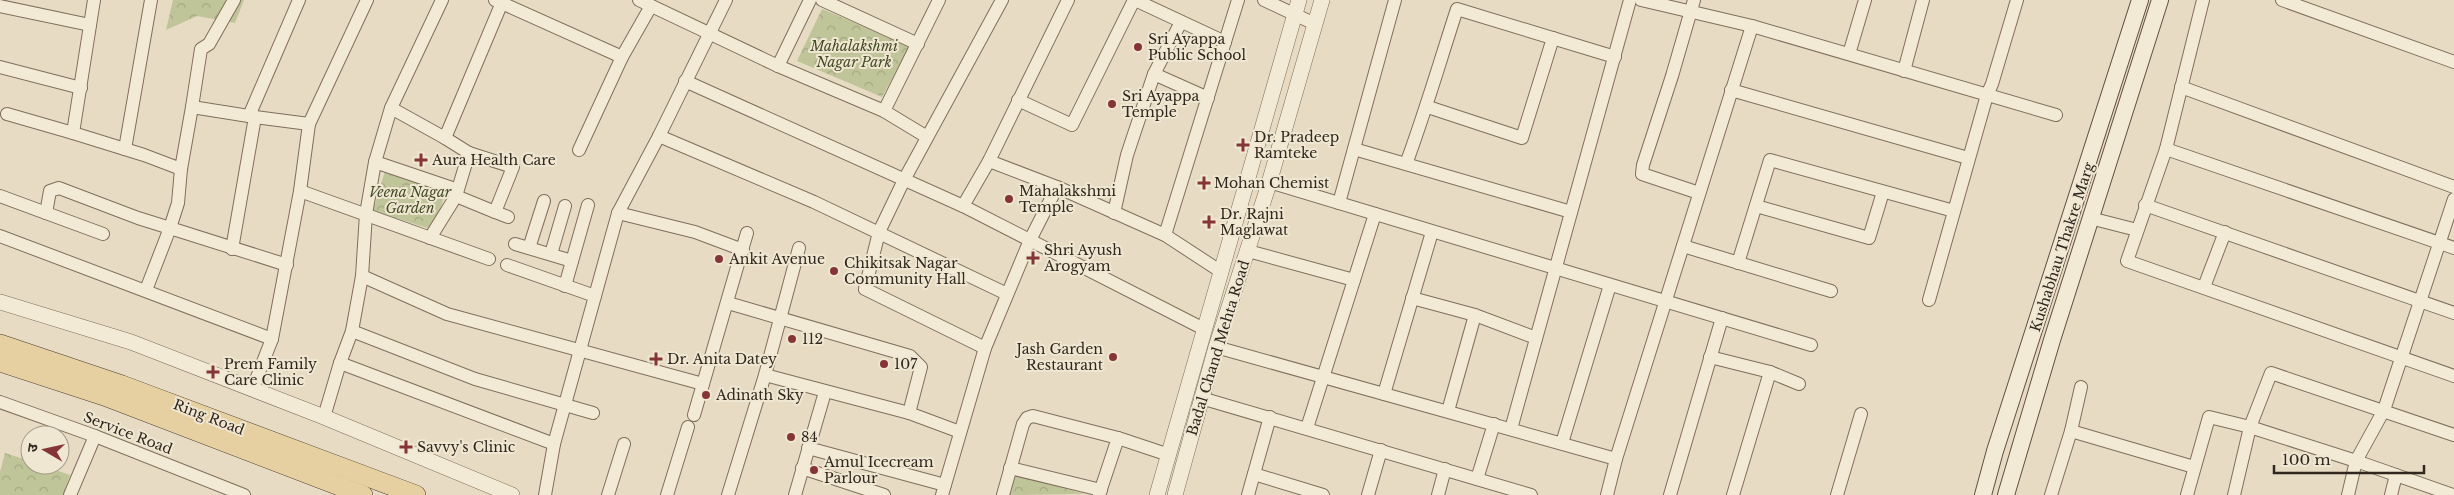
<svg xmlns="http://www.w3.org/2000/svg" width="2454" height="495" font-family="'Libre Baskerville','Noto Sans Devanagari',serif">
	<style>
		.park { fill: url(#park-crowns) }
		.lines { fill: none; stroke-linecap: round; stroke-linejoin: round }
		.minor-casing { stroke: #7f6f5c; stroke-width: 14 }
		.tertiary-casing { stroke: #7f6f5c; stroke-width: 16 }
		.secondary-casing { stroke: #615040; stroke-width: 18 }
		.primary-casing { stroke: #4d3e30; stroke-width: 20 }
		.minor { stroke: #f3ead5; stroke-width: 12 }
		.tertiary { stroke: #f3ead5; stroke-width: 15 }
		.secondary { stroke: #f3ead5; stroke-width: 16 }
		.primary { stroke: #e6cfa0; stroke-width: 19 }
		.poi-dot { fill: #863536; stroke: #f0e7d2; stroke-width: 2 }
		.labels { text-anchor: middle; dominant-baseline: central; stroke-width: 4; stroke-linejoin: round; paint-order: stroke }
		.poi-label { font-size: 14px; fill: #31271e; stroke: #f0e7d2; text-anchor: start }
		.park-label { font-size: 14px; font-style: italic; fill: #424b28; stroke: #f0e7d2 }
		.street-label { font-size: 14px; fill: #31271e; stroke: #f0e7d2 }
	</style>
	<defs>
		<pattern id="park-crowns" width="20" height="18" patternUnits="userSpaceOnUse" patternTransform="scale(1.25)"><rect width="20" height="18" fill="#bfc499"/><path d="M2 6a3 3 0 1 1 6 0M12 15a3 3 0 1 1 6 0" fill="none" stroke="#a5a883"/></pattern>
	</defs>
	<rect width="100%" height="100%" fill="#e7dcc3"/>
	<g class="park">
		<path d="M173,0H244L235,23L197,16L166,30Z"/>
		<path d="M822,9L910,46L882,97L797,61Z"/>
		<path d="M385,171L446,190L434,230L373,211Z"/>
		<path d="M5,453L30,461V465H41L70,475L63,495H0V472Z"/>
		<path d="M1014,474L1084,494L1008,495Z"/>
	</g>
	<g class="lines">
		<g class="minor-casing">
			<g id="minor">
				<path d="M94,0L73,133L144,155L181,169L192,107L255,117L232,249"/>
				<path d="M442,0L391,108L445,138L503,0"/>
				<path d="M495,0L622,57L579,150"/>
				<path d="M639,0L778,66L884,111L927,137"/>
				<path d="M822,0L918,44"/>
				<path d="M1135,0L1225,42"/>
				<path d="M1264,0L1315,24"/>
				<path d="M1641,0L1752,26L2056,115"/>
				<path d="M1694,0L1672,76L1643,165L1642,174L1699,193"/>
				<path d="M2203,0L2166,149L2127,261L2454,376"/>
				<path d="M2282,0L2454,62"/>
				<path d="M0,6L90,25"/>
				<path d="M1849,54L1865,0"/>
				<path d="M622,57L651,6"/>
				<path d="M778,66L810,0"/>
				<path d="M0,67L81,88"/>
				<path d="M1904,71L1923,0"/>
				<path d="M1154,74L1208,98"/>
				<path d="M685,81L963,206L1204,329"/>
				<path d="M2181,87L2454,187"/>
				<path d="M1731,90L1968,158"/>
				<path d="M1018,100L1072,125L1134,0"/>
				<path d="M192,107L201,49L209,44L234,0"/>
				<path d="M1428,107L1522,138L1553,38"/>
				<path d="M884,111L939,0"/>
				<path d="M7,114L73,133"/>
				<path d="M249,116L299,0"/>
				<path d="M255,117L309,124"/>
				<path d="M659,136L814,202L1007,294"/>
				<path d="M445,138L469,153"/>
				<path d="M125,149L151,0"/>
				<path d="M1354,149L1571,212"/>
				<path d="M2166,149L2454,248"/>
				<path d="M989,161L1057,187L1165,235L1220,271"/>
				<path d="M375,162L391,108"/>
				<path d="M1406,164C1425,113 1440,61 1457,9L1615,57"/>
				<path d="M1269,182L1811,345"/>
				<path d="M300,191L489,259"/>
				<path d="M0,196L103,234"/>
				<path d="M1339,203L1395,0"/>
				<path d="M2145,205L2454,313"/>
				<path d="M963,206L989,161L1068,0"/>
				<path d="M1756,206L1869,238L1883,192"/>
				<path d="M495,212L508,217"/>
				<path d="M46,213L50,191L59,188L138,218L170,228L178,203L181,169"/>
				<path d="M618,213L695,232L743,250"/>
				<path d="M1114,213L1127,155L1154,74L1181,22"/>
				<path d="M2090,218L2137,230"/>
				<path d="M1165,235L1238,0"/>
				<path d="M0,236L272,339"/>
				<path d="M515,244L572,261"/>
				<path d="M1683,246L1831,291"/>
				<path d="M529,248L544,201"/>
				<path d="M1248,251L1354,280"/>
				<path d="M551,254L565,206"/>
				<path d="M1738,263L1770,160L1954,211"/>
				<path d="M507,265L595,296"/>
				<path d="M362,276L447,314L703,384"/>
				<path d="M565,286L588,205"/>
				<path d="M2204,287L2225,232"/>
				<path d="M146,290L170,228L287,265"/>
				<path d="M1412,298L1475,315L1536,338"/>
				<path d="M1929,300L1987,95L1992,84L2017,0"/>
				<path d="M728,303L910,356L921,367L909,413"/>
				<path d="M352,331L475,379L593,413"/>
				<path d="M1216,347L1616,459"/>
				<path d="M985,348L865,289L879,232L904,180L1002,0"/>
				<path d="M1710,357L1770,372L1799,384"/>
				<path d="M340,363L554,444"/>
				<path d="M765,375L909,413L960,432"/>
				<path d="M252,390L272,339L300,191L309,124L367,0"/>
				<path d="M1384,394L1432,232"/>
				<path d="M1201,398L1531,495"/>
				<path d="M0,402L95,436L244,495"/>
				<path d="M1448,411L1475,315"/>
				<path d="M694,415L747,233"/>
				<path d="M324,417L340,363L352,331L362,276L366,214L375,162L452,188L456,196L495,212L513,167L469,153L456,196L430,238"/>
				<path d="M1307,428L1375,214"/>
				<path d="M1511,429L1630,0"/>
				<path d="M2071,431L2194,467"/>
				<path d="M1118,438L1169,455"/>
				<path d="M1562,443L1610,285"/>
				<path d="M808,448L945,485"/>
				<path d="M802,468L884,495"/>
				<path d="M1010,468L1101,490"/>
				<path d="M1254,474L1323,495"/>
				<path d="M1477,479L1494,424"/>
				<path d="M70,495L95,436"/>
				<path d="M545,495L554,444L618,213L659,136L726,0"/>
				<path d="M608,495L624,444"/>
				<path d="M667,495L688,427"/>
				<path d="M728,495L765,375L799,248"/>
				<path d="M795,495L825,392"/>
				<path d="M942,495L985,348L1030,240L1057,187"/>
				<path d="M1003,495L1023,424L1027,418L1033,416L1118,438L1099,495"/>
				<path d="M1248,495L1270,417"/>
				<path d="M1368,495L1381,450"/>
				<path d="M1438,495L1445,469"/>
				<path d="M1607,495L1616,459L1752,26"/>
				<path d="M1670,495L1722,318"/>
				<path d="M1733,495L1770,372"/>
				<path d="M1837,495L1861,414"/>
				<path d="M2051,495L2071,431L2081,387"/>
				<path d="M2187,495L2209,417L2250,427L2356,461L2348,495"/>
				<path d="M2234,495L2250,427L2271,373L2454,435"/>
				<path d="M2391,495L2396,475"/>
				<path d="M2453,495L2356,461L2384,410L2454,199"/>
			</g>
		</g>
		<g class="tertiary-casing">
			<g id="tertiary">
				<path d="M0,302L131,342L324,417L512,495"/>
				<path d="M1157,495L1299,0"/>
				<path d="M1175,495L1216,347L1267,190L1322,0"/>
			</g>
		</g>
		<g class="secondary-casing">
			<g id="secondary">
				<path d="M1983,495L1995,451L2140,0"/>
				<path d="M2006,495L2052,340L2160,0"/>
			</g>
		</g>
		<g class="primary-casing">
			<g id="primary">
				<path d="M0,344L122,385L416,495"/>
				<path d="M0,362L104,396L363,495"/>
			</g>
		</g>
		<use href="#minor" class="minor"/>
		<use href="#tertiary" class="tertiary"/>
		<use href="#secondary" class="secondary"/>
		<use href="#primary" class="primary"/>
	</g>
	<g class="poi-dot">
		<circle cx="1138" cy="47" r="5"/>
		<circle cx="1112" cy="104" r="5"/>
		<path d="M1240.5 137.5h5v5h5v5h-5v5h-5v-5h-5v-5h5z"/>
		<path d="M418.5 152.5h5v5h5v5h-5v5h-5v-5h-5v-5h5z"/>
		<path d="M1201.5 175.5h5v5h5v5h-5v5h-5v-5h-5v-5h5z"/>
		<circle cx="1009" cy="199" r="5"/>
		<path d="M1206.5 214.5h5v5h5v5h-5v5h-5v-5h-5v-5h5z"/>
		<path d="M1030.5 250.5h5v5h5v5h-5v5h-5v-5h-5v-5h5z"/>
		<circle cx="719" cy="259" r="5"/>
		<circle cx="834" cy="271" r="5"/>
		<circle cx="792" cy="339" r="5"/>
		<circle cx="1113" cy="357" r="5"/>
		<path d="M653.5 351.5h5v5h5v5h-5v5h-5v-5h-5v-5h5z"/>
		<circle cx="884" cy="364" r="5"/>
		<path d="M210.5 364.5h5v5h5v5h-5v5h-5v-5h-5v-5h5z"/>
		<circle cx="706" cy="395" r="5"/>
		<circle cx="791" cy="437" r="5"/>
		<path d="M403.5 439.5h5v5h5v5h-5v5h-5v-5h-5v-5h5z"/>
		<circle cx="814" cy="470" r="5"/>
	</g>
	<g class="labels">
		<g class="poi-label">
			<text x="1148" y="39">Sri Ayappa<tspan x="1148" dy="16">Public School</tspan></text>
			<text x="1122" y="96">Sri Ayappa<tspan x="1122" dy="16">Temple</tspan></text>
			<text x="1254" y="137">Dr. Pradeep<tspan x="1254" dy="16">Ramteke</tspan></text>
			<text x="432" y="160">Aura Health Care</text>
			<text x="1214" y="183">Mohan Chemist</text>
			<text x="1019" y="191">Mahalakshmi<tspan x="1019" dy="16">Temple</tspan></text>
			<text x="1220" y="214">Dr. Rajni<tspan x="1220" dy="16">Maglawat</tspan></text>
			<text x="1044" y="250">Shri Ayush<tspan x="1044" dy="16">Arogyam</tspan></text>
			<text x="729" y="259">Ankit Avenue</text>
			<text x="844" y="263">Chikitsak Nagar<tspan x="844" dy="16">Community Hall</tspan></text>
			<text x="802" y="339">112</text>
			<text x="1103" y="349" text-anchor="end">Jash Garden<tspan x="1103" dy="16">Restaurant</tspan></text>
			<text x="667" y="359">Dr. Anita Datey</text>
			<text x="224" y="364">Prem Family<tspan x="224" dy="16">Care Clinic</tspan></text>
			<text x="894" y="364">107</text>
			<text x="716" y="395">Adinath Sky</text>
			<text x="801" y="437">84</text>
			<text x="417" y="447">Savvy's Clinic</text>
			<text x="824" y="462">Amul Icecream<tspan x="824" dy="16">Parlour</tspan></text>
		</g>
		<g class="park-label">
			<text x="854" y="46">Mahalakshmi<tspan x="854" dy="16">Nagar Park</tspan></text>
			<text x="410" y="192">Veena Nagar<tspan x="410" dy="16">Garden</tspan></text>
		</g>
		<g class="street-label">
			<text transform="translate(2062 247) rotate(-72)">Kushabhau Thakre Marg</text>
			<text transform="translate(1218 348) rotate(-73)">Badal Chand Mehta Road</text>
			<text transform="translate(209 417) rotate(21)">Ring Road</text>
			<text transform="translate(128 433) rotate(21)">Service Road</text>
		</g>
	</g>
	<g transform="translate(45 450) rotate(279)"><circle r="24" fill="#f0e7d2" stroke="#a49a8a"/>
	<path d="M0-4L9 19L0 12L-9 19Z" fill="#863536"/>
	<text y="-8" font-size="14" font-weight="bold" text-anchor="middle" fill="#31271e">उ</text>
	</g>
	<path d="M2274 465v8h150v-8" fill="none" stroke="#31271e" stroke-width="2.5"/>
	<text x="2282" y="465" font-size="15" fill="#31271e" stroke="#f0e7d2" stroke-width="4" paint-order="stroke">100 m</text>
</svg>
